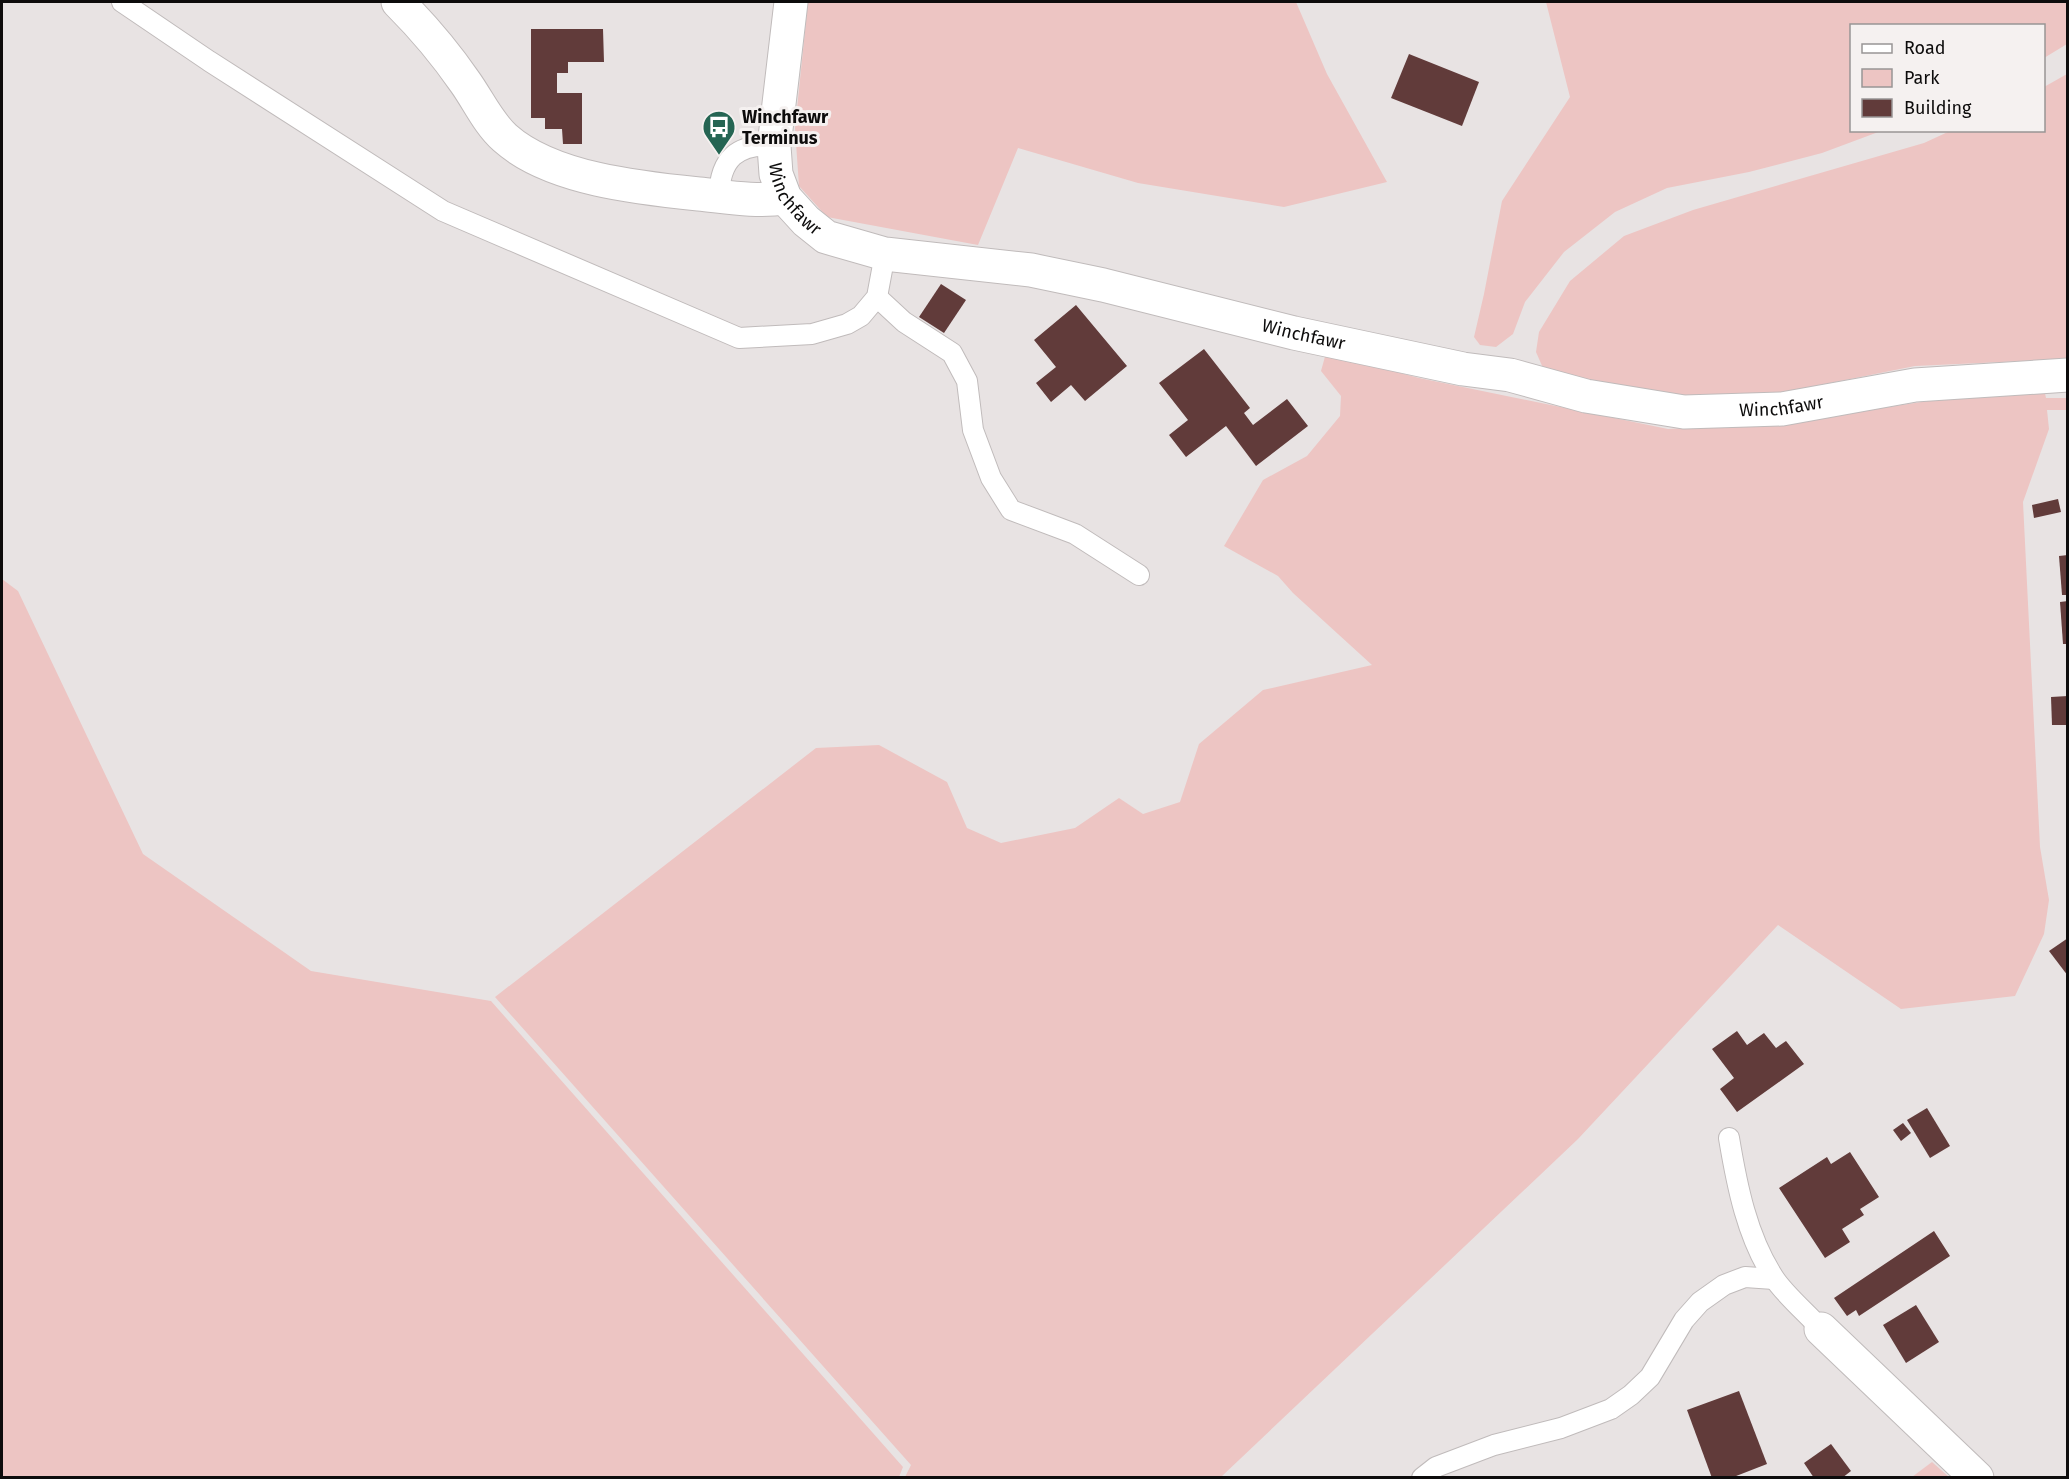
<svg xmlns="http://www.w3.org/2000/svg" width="2069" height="1479" font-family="'Fira Sans',sans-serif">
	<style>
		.green { fill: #edc5c3 }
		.building { fill: #613b3a }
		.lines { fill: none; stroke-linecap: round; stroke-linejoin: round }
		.service-casing { stroke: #c0bbbb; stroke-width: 22 }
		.minor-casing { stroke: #c0bbbb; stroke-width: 35 }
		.service { stroke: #fff; stroke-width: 20 }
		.minor { stroke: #fff; stroke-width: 33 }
		.labels { text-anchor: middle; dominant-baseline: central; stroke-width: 6; stroke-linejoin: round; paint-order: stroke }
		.poi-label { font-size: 18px; font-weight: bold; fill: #0d0c0c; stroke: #f5f1f0; text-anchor: start }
		.street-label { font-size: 18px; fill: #0d0c0c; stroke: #f5f1f0 }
	</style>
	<rect width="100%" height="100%" fill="#e8e3e3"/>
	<g class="green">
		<path d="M808,2H1296L1327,74L1387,182L1284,207L1138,183L1018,148L978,245L827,217L799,186L795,128Z"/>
		<path d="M1546,2H2067V44L2044,58V26H1852V130L1881,131L1822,153L1749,172L1667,188L1615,212L1564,252L1525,302L1513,334L1496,347L1480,345L1474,337L1484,294L1502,201L1570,97Z"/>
		<path d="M2067,74V359L1915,366L1776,394L1712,398L1643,393L1572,380L1543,368L1536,352L1539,332L1570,281L1624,236L1693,210L1924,143L1950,131L2044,130V87Z"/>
		<path d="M1326,353L1419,378L1668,429L1783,423L1928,401L2044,389L2046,398H2067V410H2047L2049,429L2023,502L2040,847L2049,900L2044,934L2015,996L1901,1009L1778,925L1578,1139L1221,1477H905L911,1465L495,997L816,748L879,745L947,782L967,828L1001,843L1075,828L1119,798L1143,814L1180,802L1199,744L1263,690L1372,665L1293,593L1278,576L1224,546L1263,480L1307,456L1340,416L1341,396L1321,371Z"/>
		<path d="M2,579L18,591L143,854L311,971L491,1001L903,1467L899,1477H2Z"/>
		<path d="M1932,1462L1949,1477H1912Z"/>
	</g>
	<g class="building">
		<path d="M531,29H603L604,62H568V73H557V93H582V144H563L562,129H545V118H531Z"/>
		<path d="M1409,54L1479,82L1462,126L1391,98Z"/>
		<path d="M941,284L966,300L944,333L919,317Z"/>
		<path d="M1076,305L1127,366L1085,401L1071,385L1051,402L1036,383L1056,367L1034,340Z"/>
		<path d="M1204,349L1250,408L1244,413L1253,425L1287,399L1308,426L1256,466L1226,426L1186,457L1169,435L1188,420L1159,383Z"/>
		<path d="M2058,499L2061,512L2034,518L2032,505Z"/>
		<path d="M2068,555V595H2062L2059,556Z"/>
		<path d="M2068,601V644H2063L2060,602Z"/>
		<path d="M2068,696V725H2052L2051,697Z"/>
		<path d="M2068,938V976L2049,951Z"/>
		<path d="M1737,1031L1747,1045L1764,1033L1776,1048L1786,1041L1804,1064L1737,1112L1720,1089L1734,1078L1712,1049Z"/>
		<path d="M1927,1108L1950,1146L1930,1158L1907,1120Z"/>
		<path d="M1903,1123L1911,1133L1901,1141L1893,1130Z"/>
		<path d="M1850,1152L1879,1197L1860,1209L1864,1215L1842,1229L1850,1242L1825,1258L1779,1188L1827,1157L1831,1164Z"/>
		<path d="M1934,1231L1950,1256L1859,1316L1856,1310L1847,1316L1834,1298Z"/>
		<path d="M1916,1305L1939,1342L1906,1363L1883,1325Z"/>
		<path d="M1739,1391L1767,1464L1731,1478H1712L1687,1410Z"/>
		<path d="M1831,1444L1851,1471L1842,1478H1814L1804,1463Z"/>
	</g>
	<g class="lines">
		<g class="service-casing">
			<g id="service">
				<path d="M122,2L209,61L443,211L739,338L812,334L847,324L861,316L877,297L885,254"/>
				<path d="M719,196C720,159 737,143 774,146"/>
				<path d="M877,297L904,322L952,353L967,381L973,430L991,478L1011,510L1075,534L1139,575"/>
				<path d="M1729,1138C1737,1186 1747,1237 1774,1278C1785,1295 1808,1314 1821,1329"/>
				<path d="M1422,1478L1436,1467L1494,1445L1561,1428L1611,1409L1631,1395L1650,1377L1684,1320L1700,1302L1724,1285L1745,1277L1774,1279"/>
			</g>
		</g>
		<g class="minor-casing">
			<g id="minor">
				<path d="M398,2C423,27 445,53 465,82C478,100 488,123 505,138C551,179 640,188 699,194C728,197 756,202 785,198"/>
				<path id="s1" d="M791,2L774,146L776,174L785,198L806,221L826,237L885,254L1031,270L1103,285L1294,333L1463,369L1510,375L1586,396L1684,412L1782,409L1915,385L2068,375"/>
				<path d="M1821,1329L1977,1478"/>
			</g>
		</g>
		<use href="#service" class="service"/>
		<use href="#minor" class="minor"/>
	</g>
	<defs>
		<g id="bus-pin" transform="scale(1.725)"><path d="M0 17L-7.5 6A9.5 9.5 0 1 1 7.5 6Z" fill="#256553" stroke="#f5f1f0"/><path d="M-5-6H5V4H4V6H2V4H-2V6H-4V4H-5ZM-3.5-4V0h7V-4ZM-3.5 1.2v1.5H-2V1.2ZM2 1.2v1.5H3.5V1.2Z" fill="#fff"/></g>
	</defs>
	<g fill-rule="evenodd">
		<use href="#bus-pin" x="719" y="127"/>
	</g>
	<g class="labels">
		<g class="poi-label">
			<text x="742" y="117">Winchfawr<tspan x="742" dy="21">Terminus</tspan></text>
		</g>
		<g class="street-label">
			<text stroke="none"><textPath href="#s1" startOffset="204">Winchfawr</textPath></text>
			<text stroke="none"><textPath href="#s1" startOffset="744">Winchfawr</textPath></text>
			<text stroke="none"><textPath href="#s1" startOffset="1230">Winchfawr</textPath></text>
		</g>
	</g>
	<rect width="2069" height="1479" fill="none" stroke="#0d0c0c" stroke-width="6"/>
	<rect x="1850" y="24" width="195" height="108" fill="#f5f1f0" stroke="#989595" stroke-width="1.5"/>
	<rect x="1862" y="44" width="30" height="9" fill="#ffffff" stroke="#989595" stroke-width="1.5"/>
	<text x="1904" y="54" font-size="18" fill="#0d0c0c">Road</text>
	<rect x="1862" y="69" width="30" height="18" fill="#edc5c3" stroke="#989595" stroke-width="1.5"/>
	<text x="1904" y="84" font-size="18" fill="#0d0c0c">Park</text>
	<rect x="1862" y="99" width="30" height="18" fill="#613b3a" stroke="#989595" stroke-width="1.5"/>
	<text x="1904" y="114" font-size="18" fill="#0d0c0c">Building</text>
</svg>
